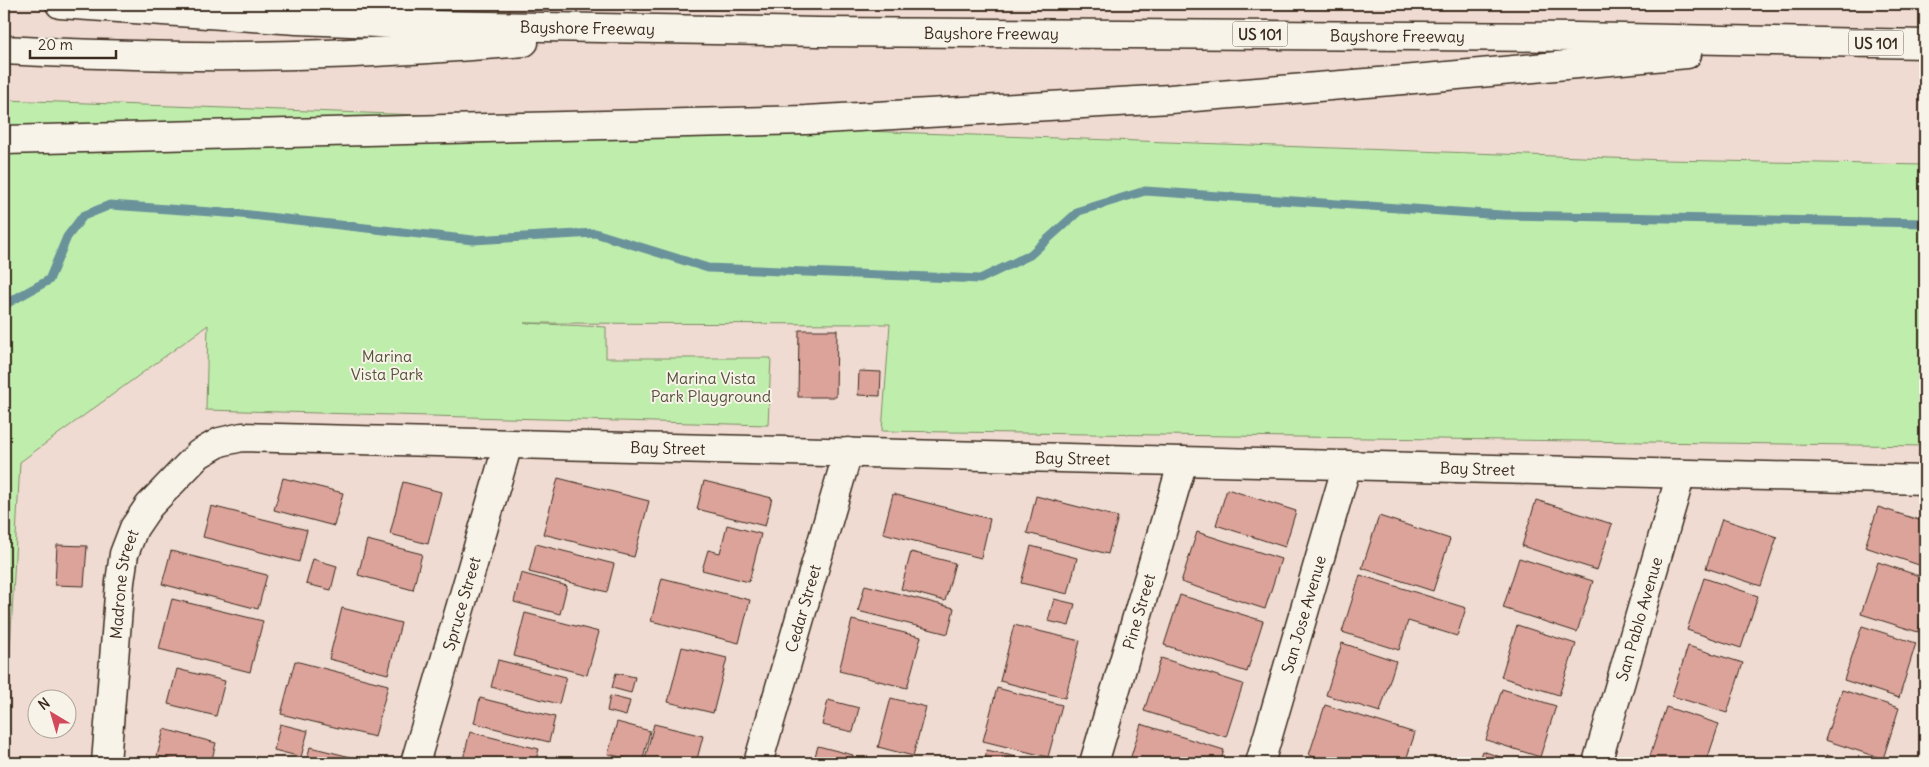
<svg xmlns="http://www.w3.org/2000/svg" width="1929" height="767" font-family="Delius,sans-serif">
	<style>
		.green { fill: #bfeeac; stroke: #7d8c65 }
		.lines { fill: none; stroke-linecap: round; stroke-linejoin: round }
		.stream { stroke: #6b929a; stroke-width: 9 }
		.building { fill: #dca39b; stroke: #3b2a1e }
		.street-casing { stroke: #3b2a1e; stroke-width: 31 }
		.highway-casing { stroke: #3b2a1e; stroke-width: 31 }
		.street { stroke: #f7f3e8; stroke-width: 28 }
		.highway { stroke: #f7f3e8; stroke-width: 28 }
		.labels { text-anchor: middle; dominant-baseline: central; stroke-width: 4; stroke-linejoin: round; paint-order: stroke }
		.shield { fill: #f7f3e8; stroke: #73665b; stroke-width: 1 }
		.shield-label { font-size: 15px; font-weight: bold; fill: #3b2a1e }
		.street-label { font-size: 16px; fill: #3b2a1e; stroke: #f7f3e8 }
		.park-label { font-size: 16px; fill: #55513a; stroke: #f7f3e8 }
	</style>
	<rect width="100%" height="100%" fill="#efdbd1"/>
	<filter id="ink" filterUnits="userSpaceOnUse"><feTurbulence type="fractalNoise" baseFrequency=".02" numOctaves="2"/><feDisplacementMap in="SourceGraphic" scale="10" xChannelSelector="R" yChannelSelector="G"/><feConvolveMatrix kernelMatrix="1 2 1 2 8 2 1 2 1" color-interpolation-filters="sRGB"/></filter>
	<g filter="url(#ink)">
		<path class="green" d="M4,100L1665,160L1925,165V446L882,431L890,324L524,323L606,327V358H771L768,425L206,410L208,325L20,462L4,763Z"/>
		<g class="lines">
			<path class="stream" d="M4,305L49,280L67,237L83,216L110,205L241,214L473,240L595,233L708,268L980,279L1030,255L1079,211L1145,191L1502,215L1925,223"/>
		</g>
		<g class="building">
			<path d="M799,330H837L836,397H798Z"/>
			<path d="M859,371L881,372L880,396L858,395Z"/>
			<path d="M283,478L343,493L334,526L274,510Z"/>
			<path d="M558,478L649,501L634,557L543,534Z"/>
			<path d="M704,481L772,498L765,526L697,509Z"/>
			<path d="M403,482L441,492L428,544L390,534Z"/>
			<path d="M1227,489L1296,511L1285,547L1216,525Z"/>
			<path d="M893,494L990,519L981,558L883,533Z"/>
			<path d="M1036,496L1118,517L1108,554L1027,533Z"/>
			<path d="M1536,500L1612,524L1597,570L1522,546Z"/>
			<path d="M211,506L307,530L299,562L203,537Z"/>
			<path d="M1878,507L1925,522V567L1865,547Z"/>
			<path d="M1379,516L1450,539L1433,591L1362,568Z"/>
			<path d="M1722,519L1777,537L1761,586L1706,568Z"/>
			<path d="M727,525L761,534L749,582L702,570L708,550L720,553Z"/>
			<path d="M1197,532L1281,559L1265,609L1181,582Z"/>
			<path d="M367,540L422,554L413,590L358,575Z"/>
			<path d="M536,544L614,564L607,592L529,572Z"/>
			<path d="M57,545L87,546L84,586L55,585Z"/>
			<path d="M1031,546L1077,558L1068,594L1021,583Z"/>
			<path d="M171,551L267,575L258,609L162,584Z"/>
			<path d="M911,552L955,563L945,601L901,589Z"/>
			<path d="M1519,558L1593,581L1577,632L1503,608Z"/>
			<path d="M313,559L337,566L331,590L306,584Z"/>
			<path d="M1878,562L1925,578V610L1918,632L1861,614Z"/>
			<path d="M521,573L567,586L560,614L514,602Z"/>
			<path d="M1360,575L1466,608L1457,636L1408,621L1399,650L1342,632Z"/>
			<path d="M662,578L750,600L739,643L651,621Z"/>
			<path d="M1704,578L1758,596L1741,648L1687,630Z"/>
			<path d="M865,585L954,608L948,634L858,611Z"/>
			<path d="M1180,595L1263,621L1247,672L1164,645Z"/>
			<path d="M172,599L263,621L250,672L159,649Z"/>
			<path d="M1054,599L1075,604L1069,626L1048,621Z"/>
			<path d="M342,608L401,623L388,674L329,659Z"/>
			<path d="M525,613L599,632L587,675L514,656Z"/>
			<path d="M852,620L921,637L907,688L839,671Z"/>
			<path d="M1014,625L1080,641L1065,698L1000,681Z"/>
			<path d="M1517,625L1576,644L1559,695L1501,677Z"/>
			<path d="M1862,626L1916,643L1899,698L1844,680Z"/>
			<path d="M1342,643L1396,661L1380,712L1326,695Z"/>
			<path d="M1688,646L1743,663L1727,713L1672,696Z"/>
			<path d="M682,647L727,658L713,713L668,702Z"/>
			<path d="M1161,658L1243,684L1226,737L1144,711Z"/>
			<path d="M498,660L566,677L559,704L491,687Z"/>
			<path d="M295,661L388,685L375,737L281,714Z"/>
			<path d="M177,669L225,681L216,716L168,704Z"/>
			<path d="M616,673L635,677L631,693L612,688Z"/>
			<path d="M997,688L1062,705L1048,757L983,741Z"/>
			<path d="M1502,689L1556,706L1540,757L1486,740Z"/>
			<path d="M1842,690L1899,708L1883,759L1825,740Z"/>
			<path d="M610,696L630,701L626,716L607,711Z"/>
			<path d="M480,698L555,717L549,742L474,723Z"/>
			<path d="M891,698L926,707L913,756L878,747Z"/>
			<path d="M828,700L859,708L853,732L822,725Z"/>
			<path d="M1325,705L1415,733L1405,763H1334L1309,755Z"/>
			<path d="M1666,707L1719,724L1706,763H1663L1649,759Z"/>
			<path d="M617,722L650,731L642,762L608,754Z"/>
			<path d="M280,724L308,731L301,757L274,750Z"/>
			<path d="M654,724L703,736L696,763H644Z"/>
			<path d="M1141,724L1224,750L1220,763H1129Z"/>
			<path d="M164,729L216,743L211,763H186L157,756Z"/>
			<path d="M470,732L539,749L535,763H462Z"/>
			<path d="M818,746L853,755L851,763H813Z"/>
			<path d="M310,747L363,760V763H306Z"/>
			<path d="M987,750L1042,763H984Z"/>
			<path d="M1482,751L1519,763H1478Z"/>
			<path d="M1826,755L1853,763H1823Z"/>
		</g>
		<g class="lines">
			<g class="street-casing">
				<g id="street">
					<path id="s1" d="M106,763L120,582L124,554L134,528L149,506L199,454L220,442L242,437L1925,480"/>
					<path id="s2" d="M415,763L508,444"/>
					<path id="s3" d="M758,763L848,452"/>
					<path id="s4" d="M1094,763L1183,461"/>
					<path id="s5" d="M1260,763L1347,465"/>
					<path id="s6" d="M1597,763L1681,474"/>
				</g>
			</g>
			<g class="highway-casing">
				<g id="highway">
					<path id="s7" d="M60,4L297,20L432,25L819,32L1575,37L1925,44"/>
					<path d="M4,50C101,55 199,58 296,55C373,53 448,48 524,42"/>
					<path d="M4,140L806,120L1170,99L1403,80L1687,54"/>
				</g>
			</g>
			<use href="#street" class="street"/>
			<use href="#highway" class="highway"/>
		</g>
	</g>
	<g class="labels">
		<g class="shield">
			<rect x="1232.5" y="21.5" width="55" height="25" rx="4"/>
			<rect x="1848.5" y="30.5" width="55" height="25" rx="4"/>
		</g>
		<g class="shield-label">
			<text x="1260" y="34">US 101</text>
			<text x="1876" y="43">US 101</text>
		</g>
		<g class="street-label">
			<text stroke="none"><textPath href="#s7" startOffset="528">Bayshore Freeway</textPath></text>
			<text stroke="none"><textPath href="#s7" startOffset="932">Bayshore Freeway</textPath></text>
			<text stroke="none"><textPath href="#s7" startOffset="1338">Bayshore Freeway</textPath></text>
			<text stroke="none"><textPath href="#s1" startOffset="809">Bay Street</textPath></text>
			<text stroke="none"><textPath href="#s1" startOffset="1214">Bay Street</textPath></text>
			<text stroke="none"><textPath href="#s1" startOffset="1619">Bay Street</textPath></text>
			<text stroke="none"><textPath href="#s1" startOffset="180">Madrone Street</textPath></text>
			<text stroke="none"><textPath href="#s2" startOffset="166">Spruce Street</textPath></text>
			<text stroke="none"><textPath href="#s3" startOffset="161">Cedar Street</textPath></text>
			<text stroke="none"><textPath href="#s4" startOffset="158">Pine Street</textPath></text>
			<text stroke="none"><textPath href="#s5" startOffset="155">San Jose Avenue</textPath></text>
			<text stroke="none"><textPath href="#s6" startOffset="150">San Pablo Avenue</textPath></text>
		</g>
		<g class="park-label">
			<text x="387" y="356">Marina<tspan x="387" dy="18">Vista Park</tspan></text>
			<text x="711" y="378">Marina Vista<tspan x="711" dy="18">Park Playground</tspan></text>
		</g>
	</g>
	<rect width="1929" height="767" fill="none" stroke="#f7f3e8" stroke-width="20"/>
	<rect x="10" y="10" width="1909" height="747" fill="none" stroke="#3b2a1e" stroke-width="2" filter="url(#ink)"/>
	<g transform="translate(52 714) rotate(322)"><circle r="24" fill="#f7f3e8" stroke="#aca397"/>
	<path d="M0-4L9 19L0 12L-9 19Z" fill="#d1495b"/>
	<text y="-8" font-size="14" font-weight="bold" text-anchor="middle" fill="#3b2a1e">N</text>
	</g>
	<path d="M30 50v8h86v-8" fill="none" stroke="#3b2a1e" stroke-width="2.5"/>
	<text x="38" y="50" font-size="15" fill="#3b2a1e" stroke="#f7f3e8" stroke-width="4" paint-order="stroke">20 m</text>
</svg>
